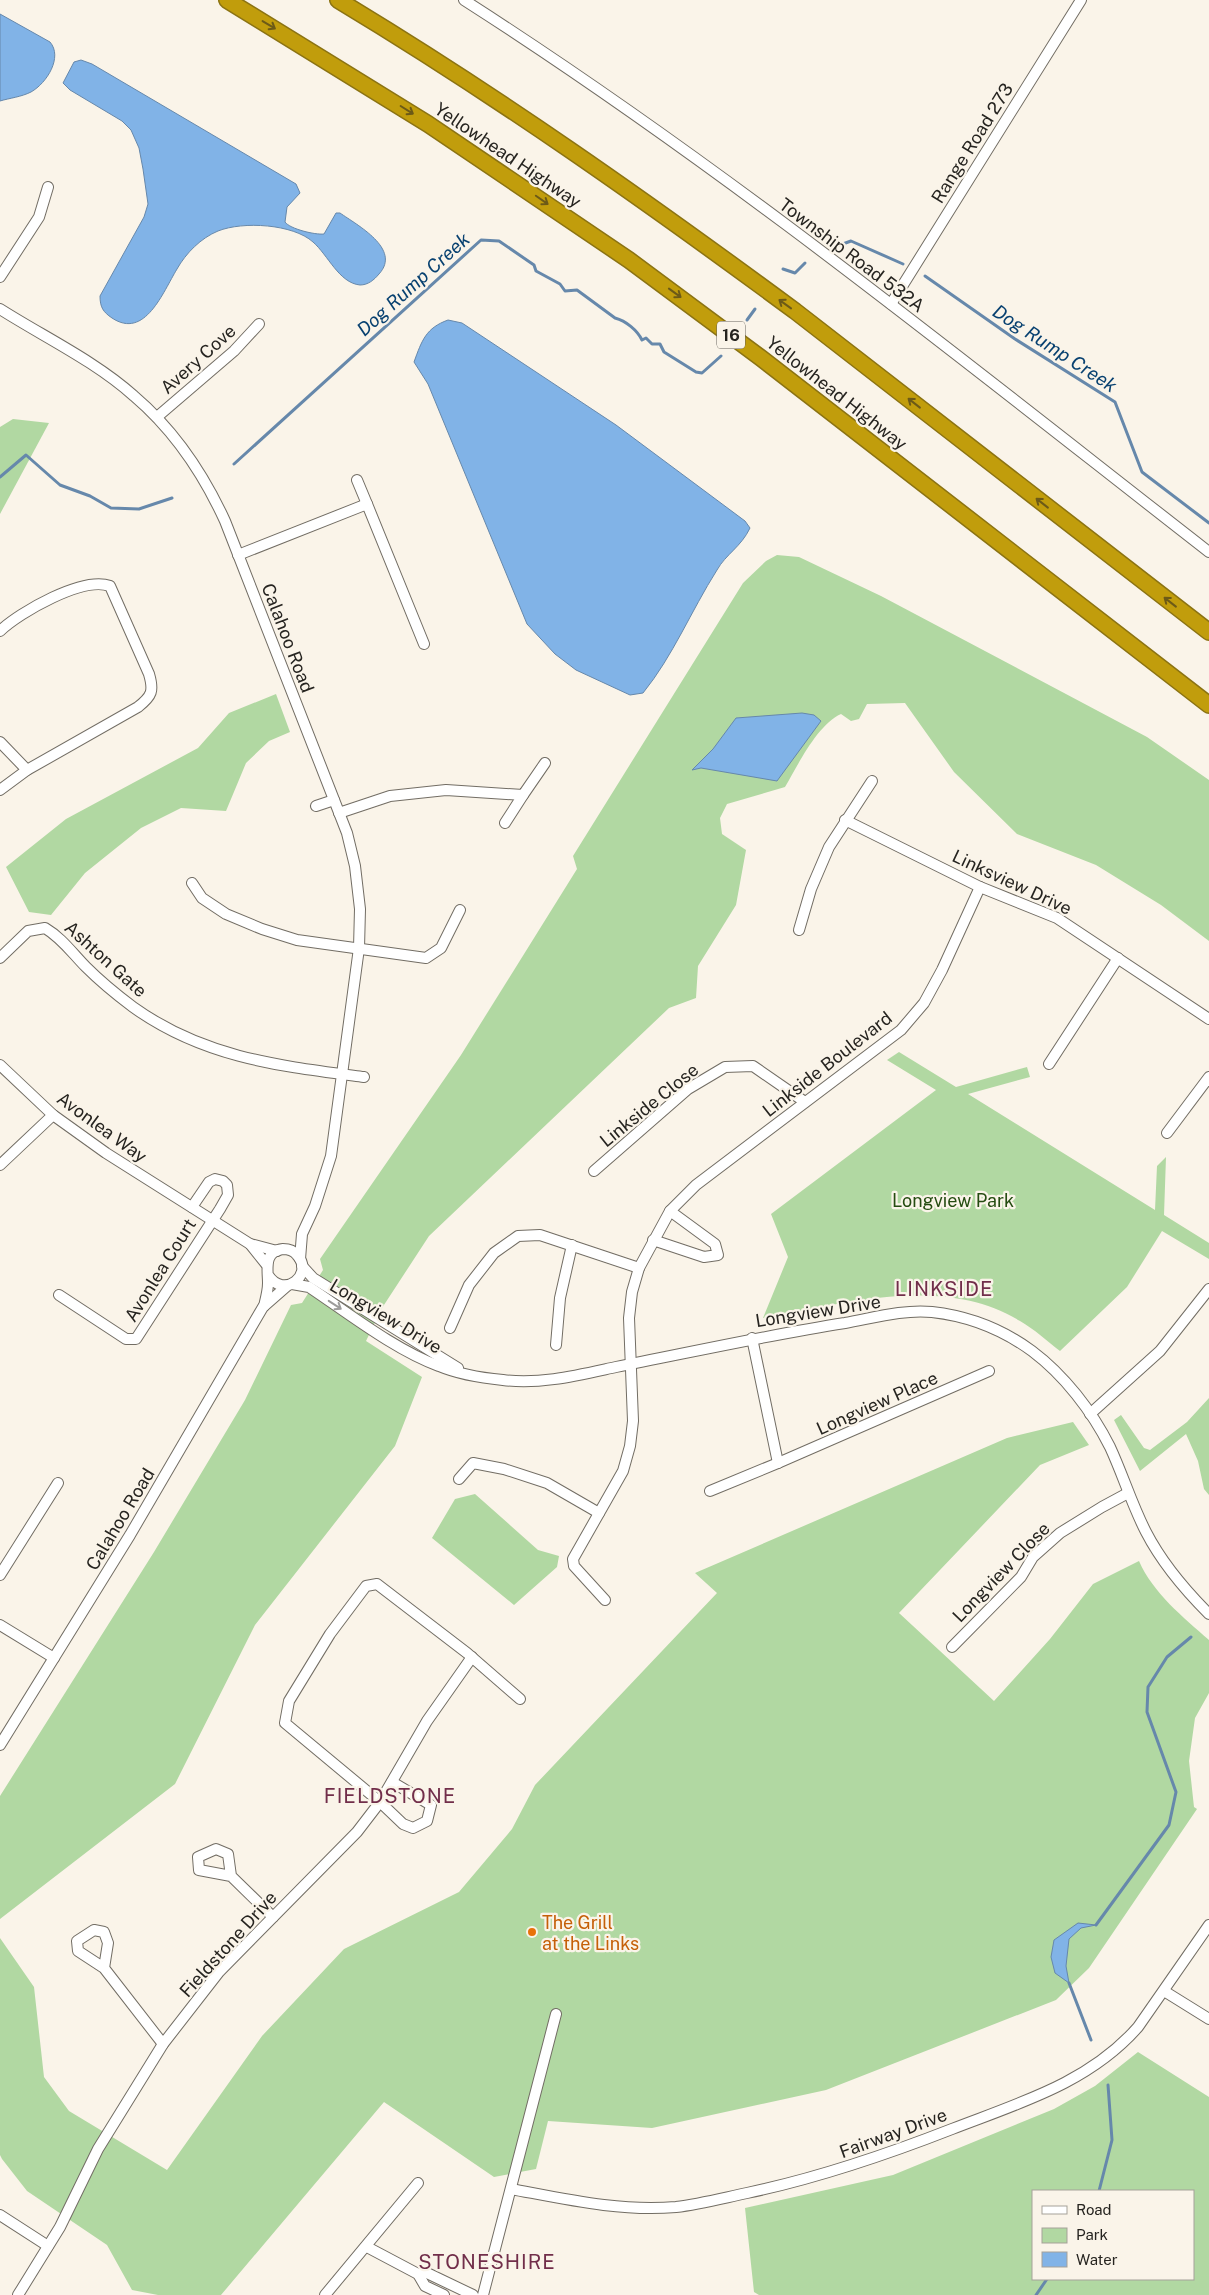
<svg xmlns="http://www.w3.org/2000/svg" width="1209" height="2295" font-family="'Public Sans',sans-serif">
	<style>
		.green { fill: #b1d8a2; fill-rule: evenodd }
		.water { fill: #81b3e7; stroke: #6688ab }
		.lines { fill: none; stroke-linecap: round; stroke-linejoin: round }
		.stream { stroke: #6688ab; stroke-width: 3 }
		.minor-casing { stroke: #726d64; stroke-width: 12 }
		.highway-casing { stroke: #8b7313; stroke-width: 18 }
		.minor { stroke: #fff; stroke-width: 10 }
		.highway { stroke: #c19d0c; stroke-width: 15 }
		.oneway { stroke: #6c5a17 }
		.oneway2 { stroke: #9d9c9b }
		.food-dot { fill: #e8710a; stroke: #faf4e9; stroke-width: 2 }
		.labels { text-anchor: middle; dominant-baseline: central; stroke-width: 4.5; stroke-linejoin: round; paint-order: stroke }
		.shield { fill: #faf4e9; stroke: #66625c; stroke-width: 1 }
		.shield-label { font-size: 16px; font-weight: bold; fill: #262420 }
		.street-label { font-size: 18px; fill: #262420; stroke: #faf4e9 }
		.park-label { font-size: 18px; fill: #254c11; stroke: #faf4e9 }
		.food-label { font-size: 18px; fill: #c56008; stroke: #faf4e9; text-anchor: start }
		.water-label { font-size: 19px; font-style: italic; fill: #084170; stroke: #faf4e9 }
		.quarter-label { font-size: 20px; letter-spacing: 1px; fill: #712e4a; stroke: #faf4e9 }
	</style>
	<rect width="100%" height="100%" fill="#faf4e9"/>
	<g class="green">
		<path d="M13,419L49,423L0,514V427Z"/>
		<path d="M777,555L799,557L881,596L1147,737L1209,780V941L1161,905L1096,865L1017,834L954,772L905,703L867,704L859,719L851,721L841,714C817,725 798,765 785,787L727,804L720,818L722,834L746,850L736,905L698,966L696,998L669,1008L429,1236L382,1308L366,1341L422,1377L395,1446L255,1625L175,1784L0,1919V1796L154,1552L245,1400L291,1305L302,1303L323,1270L320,1259L461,1055L577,869L573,856L743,583L766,561Z"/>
		<path d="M276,694L290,732L269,741L246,763L226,811L181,808L141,828L85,873L51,915L29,912L6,867L66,819L198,748L229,713Z"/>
		<path d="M899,1052L956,1087L1027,1067L1030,1077L968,1094L1155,1210L1157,1166L1166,1157L1164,1215L1209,1243V1259L1162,1231L1127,1287L1060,1351C1047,1341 1034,1329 1020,1321C942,1274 846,1304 763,1318L788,1257L771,1214L936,1090L887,1060Z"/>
		<path d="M1209,1398V1495L1204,1489L1198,1461L1186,1434L1140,1471L1114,1420L1121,1415L1144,1448L1150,1450L1187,1422Z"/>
		<path d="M1073,1422L1089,1445L1040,1465L899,1613L994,1701L1050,1639L1093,1584L1139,1561C1153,1593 1183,1617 1209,1640V1693L1195,1718L1189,1761L1194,1807L1197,1809L1089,1968L1056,2000L826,2090L652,2128L548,2121L536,2169L494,2177L384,2102L221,2295H158L132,2290L107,2245L27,2191L2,2159L0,2155V1938L34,1987L44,2077L69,2111L167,2170L262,2036L344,1949L459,1892L512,1829L535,1785L717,1593L695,1573L1007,1438Z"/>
		<path d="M475,1494L538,1550L559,1556L557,1567L514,1605L432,1538L455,1499Z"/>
		<path d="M1138,2052L1209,2097V2295H759L754,2292L745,2208L893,2175L1054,2109L1095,2086ZM1033,2191H1193V2279H1033Z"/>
	</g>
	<g class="water">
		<path d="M0,14L50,42C63,57 47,83 31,92C21,97 10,98 0,101Z"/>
		<path d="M81,60L92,64L296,184L300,193L287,207L285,222C290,229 315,235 324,234L336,213H340C357,225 402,249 379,274C374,280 368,285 360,285C339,283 328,255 313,242C293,224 243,221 218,231C201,238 186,253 177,269C163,292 145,340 112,318C103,312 100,307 100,296L144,217L148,204L143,169L139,148L131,130L122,121L70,90L63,83L74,62Z"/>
		<path d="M448,320L462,323L616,425L745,521L750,528C741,547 726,554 717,570C691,611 673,656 643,693L630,695L576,670L555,654L527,624L428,384L414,362C422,340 426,328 448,320Z"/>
		<path d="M802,713L814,715L821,721L777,781L701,768L692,770L713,749L736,718Z"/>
		<path d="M1078,1923L1096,1925L1081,1928L1069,1939L1066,1966L1069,1983L1055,1973L1051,1957L1054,1940Z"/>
	</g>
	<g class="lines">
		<g class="stream">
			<path d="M840,245L851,241L903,264"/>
			<path d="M783,269L795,273L805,263"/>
			<path d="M925,276L1015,339L1115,402L1142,472L1209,523"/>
			<path d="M747,320L755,309"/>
			<path d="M234,464L481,240L499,241L534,265L536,271L560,284L565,291L577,290L615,318C626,321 637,330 642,340L646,338L652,344H660L664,352L696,372L702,373L721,356"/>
			<path d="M0,477L26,455L60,485L90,496L111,508L139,509L172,498"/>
			<path d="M1096,1925L1169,1825L1176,1792L1147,1712L1148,1687L1167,1657L1191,1637"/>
			<path d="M1069,1983L1091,2040"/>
			<path d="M1099,2191L1112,2140L1108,2085"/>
			<path d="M1036,2295L1047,2279"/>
		</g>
		<g class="minor-casing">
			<g id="minor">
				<path d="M464,0C725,167 965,362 1209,552"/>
				<path d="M0,277L39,217L48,187"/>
				<path d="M891,304L1081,0"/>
				<path d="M0,309C44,337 95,361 134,396C174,430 203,473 225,521L347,833L355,866L360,909L359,948L331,1156L315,1206L302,1234L300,1259"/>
				<path d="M157,417L234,351L259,324"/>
				<path d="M357,480L367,504"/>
				<path d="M238,555L367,504L424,644"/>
				<path d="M0,631C20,612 83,576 110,586L149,674C154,691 152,696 138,707L27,770L0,790"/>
				<path d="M0,742L27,770"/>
				<path d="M316,806L334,800"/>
				<path d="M339,813L390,796L446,790L523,795L545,763"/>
				<path d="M845,820L980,887L1057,918L1209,1019"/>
				<path d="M505,823L523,795"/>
				<path d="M192,883L202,898L226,914L262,929L297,940L426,958L441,948L460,910"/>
				<path d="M799,930L811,889L829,847L872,781"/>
				<path d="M0,958L28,931L45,928C62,938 73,954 86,967C101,982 117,995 133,1007C204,1058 280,1066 364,1077"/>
				<path d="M1049,1064L1118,958"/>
				<path d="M0,1065L53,1115L106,1153L250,1244L266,1264"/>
				<path d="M1167,1133L1209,1077"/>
				<path d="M0,1165L53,1115"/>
				<path d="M594,1171L688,1089L725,1067L753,1066L805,1102"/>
				<path d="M653,1240L704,1257L718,1255L715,1244L670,1211"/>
				<path d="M250,1244L277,1251"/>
				<path d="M302,1266L313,1278L458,1368"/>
				<path d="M292,1284L309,1287C348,1313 395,1350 439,1366C458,1374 482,1378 503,1380C540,1385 579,1375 616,1367C692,1352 768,1335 845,1323C873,1318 904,1309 932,1312C968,1316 1002,1329 1032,1351C1064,1375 1092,1411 1110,1447C1123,1475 1132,1505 1146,1532C1162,1563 1184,1589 1209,1614"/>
				<path d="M59,1295L126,1339H136L220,1209L228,1195L227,1185L223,1181L215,1179L209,1182L192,1207"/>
				<path d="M264,1306C266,1298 268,1291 268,1283C268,1270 263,1251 283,1249C288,1249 294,1251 297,1255C315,1274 284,1300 268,1275"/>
				<path d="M450,1328L469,1285L494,1253L518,1236L540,1235L639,1268"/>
				<path d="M752,1338L778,1463"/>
				<path d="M556,1345L560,1298L572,1245"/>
				<path d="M1090,1414L1160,1351L1209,1289"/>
				<path d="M459,1479L473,1463L504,1469L547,1483L599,1513"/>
				<path d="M710,1491L778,1463L989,1371"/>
				<path d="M0,1575L58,1483"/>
				<path d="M605,1600L574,1566L573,1559L623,1471L630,1446L633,1421L629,1318L632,1292L639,1268L670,1211L696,1185L901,1030L924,1003L942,970L980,887"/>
				<path d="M0,1625L54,1658"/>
				<path d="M952,1647L1021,1577L1033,1557L1060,1533L1102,1507L1128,1493"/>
				<path d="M0,1745L130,1535L263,1307L287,1286"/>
				<path d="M392,1782L431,1805L427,1821L413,1828L403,1824L380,1802L285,1723L289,1701L330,1634L366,1586L377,1584L467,1653L520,1699"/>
				<path d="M231,1876L228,1854L216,1849L198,1857L199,1870L231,1876L273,1917"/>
				<path d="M104,1968L108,1943L104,1932L94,1930L77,1941L78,1951L104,1968L163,2044"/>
				<path d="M1164,1991L1209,2019"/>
				<path d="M511,2189C565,2199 621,2212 676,2207C700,2204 723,2198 747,2193C818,2178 883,2156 952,2129C1019,2103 1089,2083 1138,2027L1209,1925"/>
				<path d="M0,2215L48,2246"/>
				<path d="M367,2247L418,2274L425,2286L444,2295"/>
				<path d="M418,2274L427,2273L473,2295"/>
				<path d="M18,2295L60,2227L98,2149L163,2044L219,1972L357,1832L380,1802L427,1721L472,1657"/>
				<path d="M325,2295L418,2183"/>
				<path d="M483,2295L556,2014"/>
			</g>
		</g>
		<g class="highway-casing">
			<g id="highway">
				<path d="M227,0L428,124L629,260L761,358L1209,705"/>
				<path d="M338,0C496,95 646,201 795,311L1209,632"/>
			</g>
		</g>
		<use href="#minor" class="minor"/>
		<use href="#highway" class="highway"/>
	</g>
	<defs><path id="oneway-shaft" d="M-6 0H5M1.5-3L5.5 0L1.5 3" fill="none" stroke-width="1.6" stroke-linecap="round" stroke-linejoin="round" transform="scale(1.25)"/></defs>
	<g class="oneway">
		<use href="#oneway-shaft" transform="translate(269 25) rotate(31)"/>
		<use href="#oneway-shaft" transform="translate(407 110) rotate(32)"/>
		<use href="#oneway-shaft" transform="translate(542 200) rotate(35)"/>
		<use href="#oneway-shaft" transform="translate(675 293) rotate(36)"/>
		<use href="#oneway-shaft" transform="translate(785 304) rotate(-144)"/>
		<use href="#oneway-shaft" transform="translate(914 403) rotate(-142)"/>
		<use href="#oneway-shaft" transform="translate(1042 503) rotate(-142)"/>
		<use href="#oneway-shaft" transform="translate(1170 602) rotate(-142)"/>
	</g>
	<use class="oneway2" href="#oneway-shaft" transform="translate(335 1305) rotate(33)"/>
	<circle class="food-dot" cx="532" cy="1932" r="5"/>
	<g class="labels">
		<rect class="shield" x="717" y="321.5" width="28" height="27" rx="4"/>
		<g class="shield-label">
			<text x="731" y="335">16</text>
		</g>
		<g class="street-label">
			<text transform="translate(972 143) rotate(-58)">Range Road 273</text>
			<text transform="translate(508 155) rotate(34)">Yellowhead Highway</text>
			<text transform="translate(852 255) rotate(37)">Township Road 532A</text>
			<text transform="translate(198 359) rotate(-42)">Avery Cove</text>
			<text transform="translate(837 393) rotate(38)">Yellowhead Highway</text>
			<text transform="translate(288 638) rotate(69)">Calahoo Road</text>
			<text transform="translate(1012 882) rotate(25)">Linksview Drive</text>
			<text transform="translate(106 959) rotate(42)">Ashton Gate</text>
			<text transform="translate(827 1064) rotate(-38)">Linkside Boulevard</text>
			<text transform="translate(649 1105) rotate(-39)">Linkside Close</text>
			<text transform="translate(102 1127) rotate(36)">Avonlea Way</text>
			<text transform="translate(160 1270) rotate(-58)">Avonlea Court</text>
			<text transform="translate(818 1311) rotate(-9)">Longview Drive</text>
			<text transform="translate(386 1316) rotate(31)">Longview Drive</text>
			<text transform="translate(877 1403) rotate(-24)">Longview Place</text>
			<text transform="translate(120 1519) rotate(-59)">Calahoo Road</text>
			<text transform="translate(1001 1572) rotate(-46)">Longview Close</text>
			<text transform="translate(228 1944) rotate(-48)">Fieldstone Drive</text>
			<text transform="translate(893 2133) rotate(-20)">Fairway Drive</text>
		</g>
		<g class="park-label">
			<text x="953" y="1200">Longview Park</text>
		</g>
		<g class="food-label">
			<text x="542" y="1922">The Grill<tspan x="542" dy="21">at the Links</tspan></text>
		</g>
		<g class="water-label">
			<text transform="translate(413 284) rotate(-42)">Dog Rump Creek</text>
			<text transform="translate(1055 348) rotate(33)">Dog Rump Creek</text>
		</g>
		<g class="quarter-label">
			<text x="944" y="1289">LINKSIDE</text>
			<text x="390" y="1796">FIELDSTONE</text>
			<text x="487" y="2262">STONESHIRE</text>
		</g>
	</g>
	<rect x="1032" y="2190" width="162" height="90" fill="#faf4e9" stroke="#a5a199"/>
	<rect x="1042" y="2206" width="25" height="8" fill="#ffffff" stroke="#a5a199"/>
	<text x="1076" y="2215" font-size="15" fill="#262420">Road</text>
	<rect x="1042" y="2228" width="25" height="15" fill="#b1d8a2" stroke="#a5a199"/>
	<text x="1076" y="2240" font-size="15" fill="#262420">Park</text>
	<rect x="1042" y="2252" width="25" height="15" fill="#81b3e7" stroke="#a5a199"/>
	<text x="1076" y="2265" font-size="15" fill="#262420">Water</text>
</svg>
